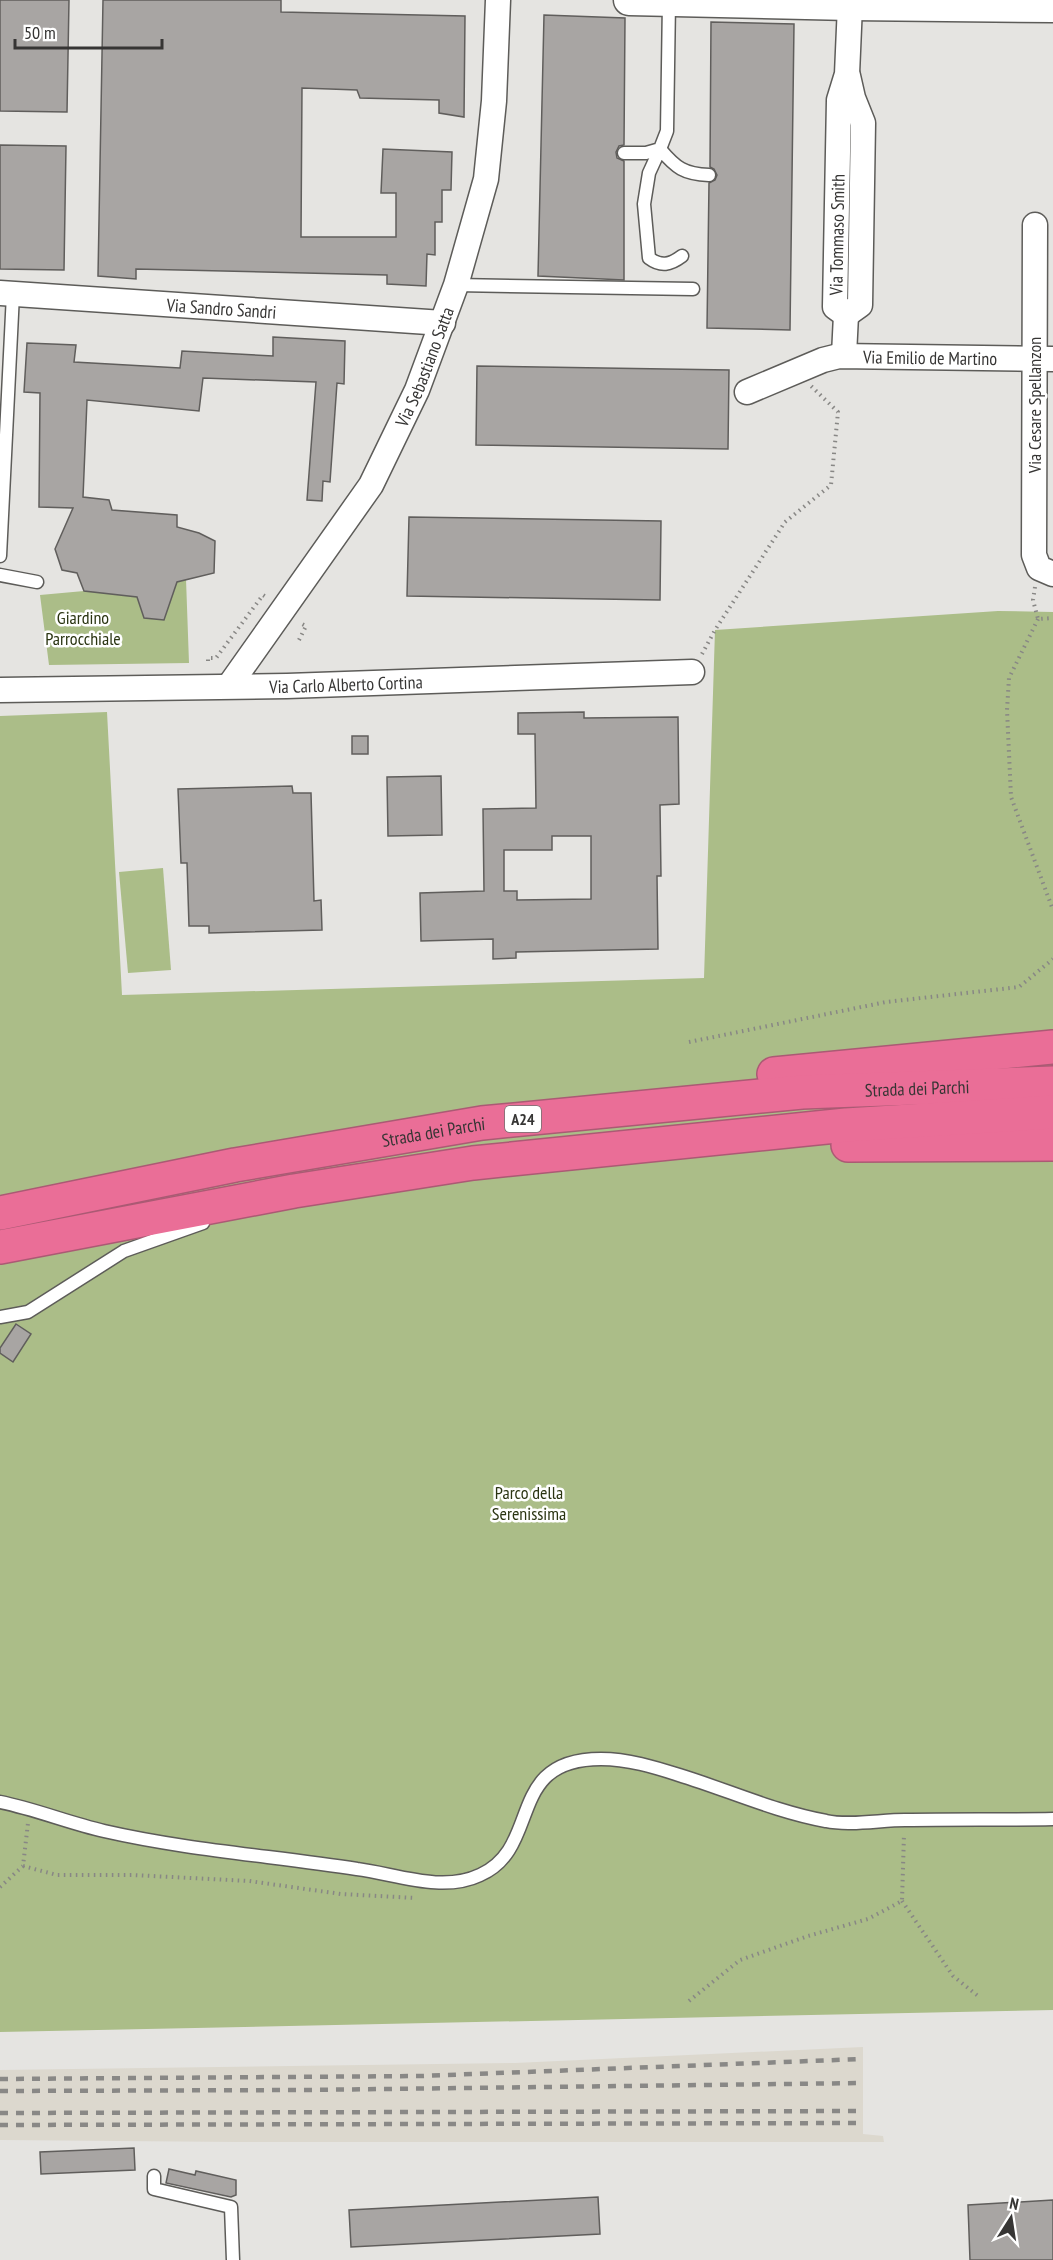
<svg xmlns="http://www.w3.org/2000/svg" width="1053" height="2260" font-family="'PT Sans Narrow',sans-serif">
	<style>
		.built { fill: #dcd8ce }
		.green { fill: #abbd88 }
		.building { fill: #a8a5a3; stroke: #605e5c; stroke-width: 1.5; fill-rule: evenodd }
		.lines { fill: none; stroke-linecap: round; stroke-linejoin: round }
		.service-casing { stroke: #5d5c59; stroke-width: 15 }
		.minor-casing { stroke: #5d5c59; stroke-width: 27 }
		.tertiary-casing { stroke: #5d5c59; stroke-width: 33 }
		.motorway-casing { stroke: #ab5a74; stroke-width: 36 }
		.path { stroke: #888785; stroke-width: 4; stroke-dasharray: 1.5 4.5; stroke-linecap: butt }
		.service { stroke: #fff; stroke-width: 12 }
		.minor { stroke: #fff; stroke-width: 24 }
		.tertiary { stroke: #fff; stroke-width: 30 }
		.motorway { stroke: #ea6e97; stroke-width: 33 }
		.rail { stroke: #898886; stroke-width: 4.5; stroke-dasharray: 8 8; stroke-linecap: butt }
		.labels { text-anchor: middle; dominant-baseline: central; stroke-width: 5; stroke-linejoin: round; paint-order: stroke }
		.shield { fill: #fff; stroke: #727271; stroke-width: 1.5 }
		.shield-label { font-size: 16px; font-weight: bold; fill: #363534 }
		.street-label { font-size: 18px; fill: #363534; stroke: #fff }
		.park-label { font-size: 18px; fill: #2a3411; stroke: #fff }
	</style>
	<rect width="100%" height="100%" fill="#e5e4e1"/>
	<path class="built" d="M863,2047V2134L883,2136L884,2142H237L0,2140V2070L515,2063Z"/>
	<g class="green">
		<path d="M186,579L189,663L49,665L40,595L84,591L137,597L144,618L164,620L177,582Z"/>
		<path d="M998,611L1053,612V2010L0,2032V716L107,712L122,995L704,978L715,630Z"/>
		<path d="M163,868L171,970L128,973L119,872Z"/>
	</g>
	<g class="building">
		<path d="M0,0H69L67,112L0,111Z"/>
		<path d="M103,0H281V12L465,16L464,117L439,113V100L360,98L357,90L302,88L301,237H396V193H381L383,149L452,152L451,190H442V222H435V255L427,254L426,286L387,284V275L136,269V279L98,276Z"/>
		<path d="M544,15L625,18L624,145L619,146L616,152L617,158L624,161V280L538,276Z"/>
		<path d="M711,22L794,24L790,330L707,328L709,183L715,180L717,175L714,169L710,167Z"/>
		<path d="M0,145L66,146L64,270L0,269Z"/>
		<path d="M273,337L345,341L344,384L337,383L330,482L323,481L322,501L307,500L316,382L203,378L199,411L87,400L83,497L109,500L112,510L177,515V527L199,533L215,541L214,573L177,582L164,620L144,618L137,597L84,591L77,573L62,570L55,549L73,508L39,507L40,393L24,392L27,343L76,345L74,362L180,368L182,351L273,356Z"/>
		<path d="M477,366L729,370L728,449L476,445Z"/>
		<path d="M409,517L661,521L660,600L407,596Z"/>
		<path d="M584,712V718L678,717L679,804L660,805L661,876H657L658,949L516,952V958L493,959V939L421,941L420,893L484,891L483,809L536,808L535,734H518V713ZM552,836H591V899L517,900V891H504V850H552Z"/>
		<rect x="352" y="736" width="16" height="18"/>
		<path d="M441,776L442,835L388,836L387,777Z"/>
		<path d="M292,786L293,793H311L314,901L321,900L322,930L209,933V926H189L187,863H181L178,789Z"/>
		<path d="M16,1324L31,1334L13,1362L0,1353V1348Z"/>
		<path d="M134,2148L135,2170L41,2174L40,2152Z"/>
		<path d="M169,2169L195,2175L196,2171L236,2180V2195L231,2197L166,2183Z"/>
		<path d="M598,2197L600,2234L351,2247L349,2210Z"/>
		<path d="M1053,2200V2260H970L968,2205Z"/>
	</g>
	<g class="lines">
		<g class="service-casing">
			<g id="service">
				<path d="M624,153H646L660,149L667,131L669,2"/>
				<path d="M682,256C670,265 661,267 649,258L644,204L649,173L660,149C676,168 684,174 709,175"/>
				<path d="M456,285L693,289"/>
				<path d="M0,556L13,294"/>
				<path d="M0,575L37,582"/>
				<path d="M0,1317L28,1312L124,1251L203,1223"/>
				<path d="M0,1802C35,1809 69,1823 104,1831C187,1850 273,1856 357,1869C396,1874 442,1893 480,1875C543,1847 504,1759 601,1759C628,1759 654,1767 679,1775C728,1790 776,1812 826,1821C849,1826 881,1820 905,1820C954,1819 1004,1820 1053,1819"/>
				<path d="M154,2176V2189L231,2207L233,2260"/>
			</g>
		</g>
		<g class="minor-casing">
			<g id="minor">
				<path d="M1035,225L1034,555L1039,568L1053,574"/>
				<path id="s1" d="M0,293L443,323"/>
				<path d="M846,315L860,305L863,123L853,98L848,76"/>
				<path id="s2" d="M844,355L846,315L835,307L839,100L847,74L850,5"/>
				<path id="s3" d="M747,392L823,360L839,356L1053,359"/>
				<path id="s4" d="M229,686L371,485L417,390L456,285L486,179L494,101L498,0"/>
				<path id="s5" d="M0,690L287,686L692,672"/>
			</g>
		</g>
		<g class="tertiary-casing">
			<path id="tertiary" d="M629,0L850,5L1053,7"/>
		</g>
		<g class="motorway-casing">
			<g id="motorway">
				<path d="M774,1074L1053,1047"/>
				<path d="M848,1145L1053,1144"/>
				<path id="s6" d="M0,1213L235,1165L482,1123L802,1092L1053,1083"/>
				<path d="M0,1247L294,1191L473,1163L846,1125L1053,1112"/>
			</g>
		</g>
		<g class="path">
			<path d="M1035,587L1033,600L1038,619L1053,618"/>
			<path d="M1038,619L1009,678L1007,710L1011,797L1053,910"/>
			<path d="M299,640L306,626L302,624"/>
			<path d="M702,654L715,630L785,522L831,485L838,412L811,386"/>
			<path d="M208,661V658H216L263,595L266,597"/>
			<path d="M689,1042L886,1002L1019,987L1053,959"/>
			<path d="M23,1866L57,1875H133L249,1881L341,1894L416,1898"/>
			<path d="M0,1887L23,1866L28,1823"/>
			<path d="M902,1901L953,1976L978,1996"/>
			<path d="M689,2001L740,1960L808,1936L868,1919L902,1901L904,1834"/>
		</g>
		<use href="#service" class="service"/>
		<use href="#minor" class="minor"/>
		<use href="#tertiary" class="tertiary"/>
		<use href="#motorway" class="motorway"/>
		<g class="rail">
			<path d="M0,2079L421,2076L862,2059"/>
			<path d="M0,2091L305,2090L862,2083"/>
			<path d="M0,2113L862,2111"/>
			<path d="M0,2125L862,2123"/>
		</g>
	</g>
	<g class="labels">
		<rect class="shield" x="505" y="1106" width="36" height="26" rx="4.5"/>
		<g class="shield-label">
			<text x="523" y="1119">A24</text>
		</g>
		<g class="street-label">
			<text stroke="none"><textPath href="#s2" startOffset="126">Via Tommaso Smith</textPath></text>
			<text stroke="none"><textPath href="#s1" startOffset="222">Via Sandro Sandri</textPath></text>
			<text stroke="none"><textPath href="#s3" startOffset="190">Via Emilio de Martino</textPath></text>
			<text stroke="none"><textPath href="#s4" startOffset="376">Via Sebastiano Satta</textPath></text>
			<text transform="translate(1034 405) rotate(-90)">Via Cesare Spellanzon</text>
			<text stroke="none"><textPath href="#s5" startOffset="346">Via Carlo Alberto Cortina</textPath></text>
			<text stroke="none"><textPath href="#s6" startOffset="927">Strada dei Parchi</textPath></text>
			<text stroke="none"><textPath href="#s6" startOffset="441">Strada dei Parchi</textPath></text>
		</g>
		<g class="park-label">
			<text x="83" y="617">Giardino<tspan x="83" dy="21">Parrocchiale</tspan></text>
			<text x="529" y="1492">Parco della<tspan x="529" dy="21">Serenissima</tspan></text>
		</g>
	</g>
	<g transform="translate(1011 2218) rotate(12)" stroke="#ffffff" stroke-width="4.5" paint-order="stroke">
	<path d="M0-4.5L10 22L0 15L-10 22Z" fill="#363534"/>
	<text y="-9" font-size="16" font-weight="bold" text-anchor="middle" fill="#363534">N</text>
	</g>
	<path d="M15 39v9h147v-9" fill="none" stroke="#363534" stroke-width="3"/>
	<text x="24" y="39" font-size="18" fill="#363534" stroke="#ffffff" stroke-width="4.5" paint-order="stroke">50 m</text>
</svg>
